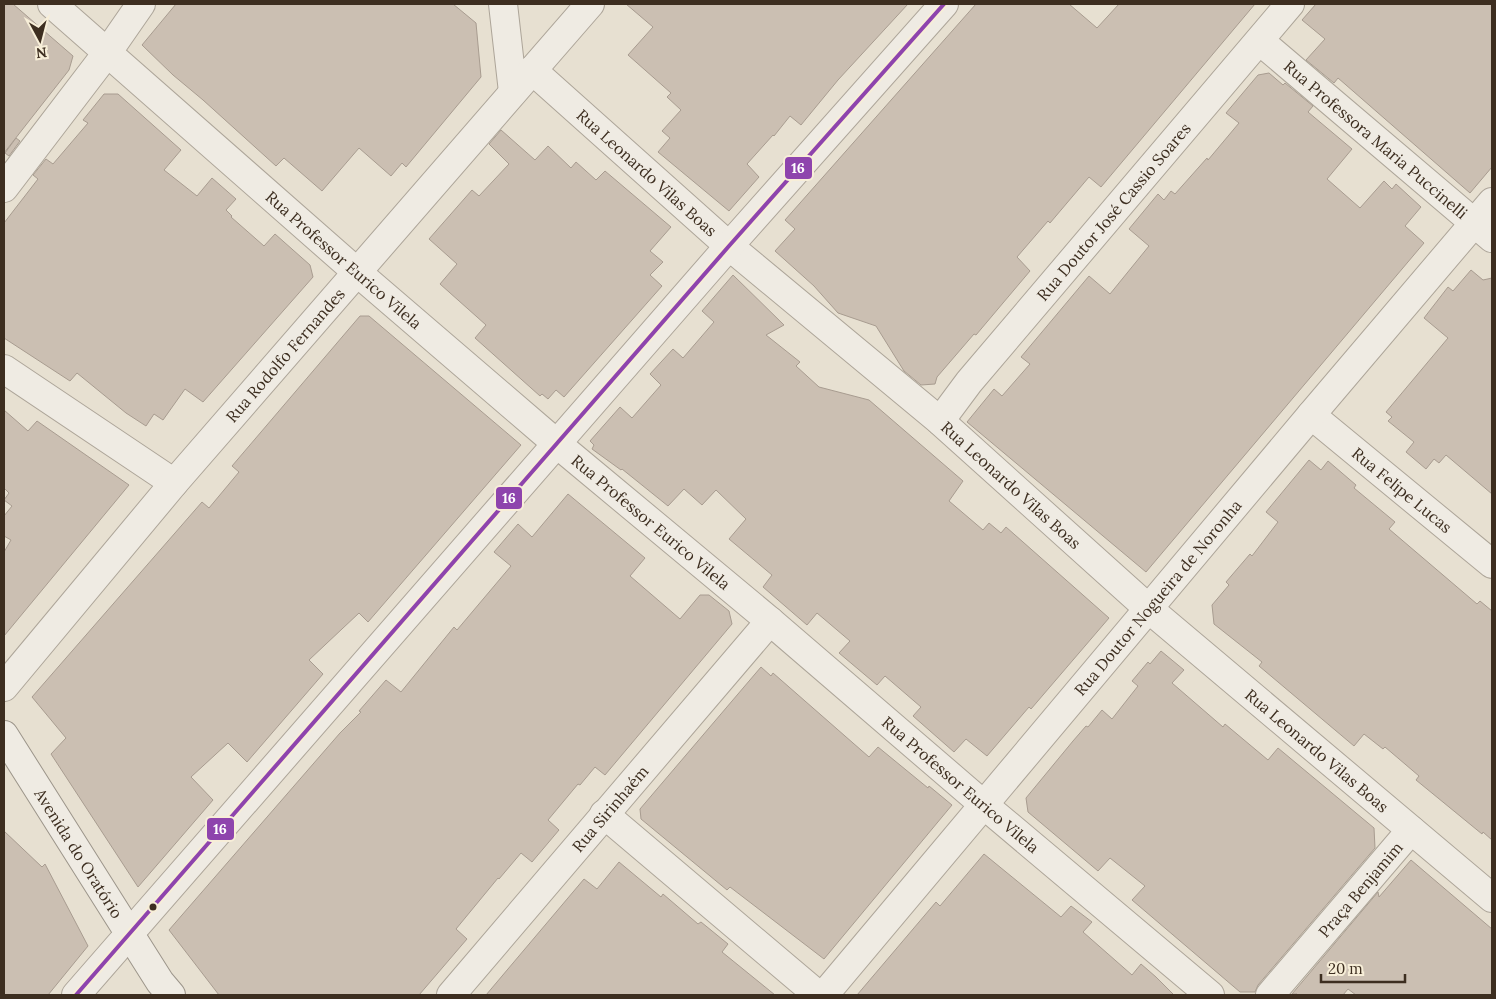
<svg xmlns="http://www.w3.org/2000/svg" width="1496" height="999" font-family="Lora,serif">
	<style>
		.building { fill: #cbbfb2; stroke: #a89c90 }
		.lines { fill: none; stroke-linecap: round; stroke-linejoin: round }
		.street-casing { stroke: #ada599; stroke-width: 30 }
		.secondary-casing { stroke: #9c958a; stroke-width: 30 }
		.street { stroke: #efebe3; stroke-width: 28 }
		.secondary { stroke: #efebe3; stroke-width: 28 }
		.bus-1-casing { stroke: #f7eed8; stroke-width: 8 }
		.bus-1 { stroke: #8e44ad; stroke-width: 4 }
		.bus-dot { fill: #3d2e20; stroke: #f7eed8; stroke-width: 2 }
		.labels { text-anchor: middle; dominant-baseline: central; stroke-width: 4; stroke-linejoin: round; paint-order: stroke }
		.street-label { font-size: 16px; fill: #3d2e20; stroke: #f7eed8 }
		.line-badge { stroke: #f7eed8; stroke-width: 2 }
		.badge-label { font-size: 14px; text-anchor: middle; font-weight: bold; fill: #fff }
	</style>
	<rect width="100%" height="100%" fill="#e7e0d1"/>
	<g class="building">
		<path d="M4,4H13L73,56L69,70L4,153Z"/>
		<path d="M176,4H453L476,23L481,77L406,167L402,163L391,176L359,148L322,191L284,158L276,166L203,100L173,75L142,45Z"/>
		<path d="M626,4H908L838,80L801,125L790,116L774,136L773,135L747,164L759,177L729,211L658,152L670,138L662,131L681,110L667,97L671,93L628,55L653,27Z"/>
		<path d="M976,4H1069L1097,28L1119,4H1255L1101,187L1089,177L1050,223L1048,221L1017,257L1030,271L976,335L974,334L937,377L935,384L921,385L904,371L876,326L838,313L814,286L775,251L795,229L785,220Z"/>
		<path d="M1316,4H1492V167L1470,193L1338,78L1334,83L1306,60L1325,39L1302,20Z"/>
		<path d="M1269,73L1283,85L1285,83L1313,106L1308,112L1352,149L1327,179L1360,208L1384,181L1392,189L1396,184L1421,207L1405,226L1424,243L1146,572L967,422L994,389L1002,396L1030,364L1021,357L1089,276L1110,294L1149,246L1129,229L1158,194L1164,200L1171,191L1175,194L1207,158L1208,160L1239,123L1226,113L1258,75Z"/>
		<path d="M104,94H118L181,150L164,170L197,196L212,178L236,199L226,210L232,216L231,217L264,246L275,234L310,265L313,277L203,402L185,389L163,420L154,414L146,426L126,413L77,373L70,381L4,338V223L38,179L33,175L46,159L53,164L88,123L83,120Z"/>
		<path d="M501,130L535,160L548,146L571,168L576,162L596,180L605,171L671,227L650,251L663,262L650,275L662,286L564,397L556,390L548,399L542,394L540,396L475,338L486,325L440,284L457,264L429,239L472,190L479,196L509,164L489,144Z"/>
		<path d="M16,138L20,141L9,156L5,153Z"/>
		<path d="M1471,270L1483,280L1492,278V494L1446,455L1439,463L1434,459L1426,469L1406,452L1414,442L1388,421L1392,417L1386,412L1448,338L1424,318L1448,287L1453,291Z"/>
		<path d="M733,275L784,325L766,335L800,362L796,366L819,387L869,400L963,481L949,501L983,530L989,523L1001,533L1006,527L1109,618L1031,709L1029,707L987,756L966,739L954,752L913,716L921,707L885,676L877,685L839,653L850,641L817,613L807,625L763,587L772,575L729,539L746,519L716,490L702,505L684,489L668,506L622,469L621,470L592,449L594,445L590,441L620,407L632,418L661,385L650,374L673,349L683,358L714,322L702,311Z"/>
		<path d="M360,316H369L521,445L368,622L359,613L309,660L323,674L247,762L228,743L191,777L213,800L138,887L51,754L66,738L32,697L202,502L209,508L239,472L232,466Z"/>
		<path d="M4,410L28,431L37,421L129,485L4,636V552L11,540L4,536V516L12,506L4,500L9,493L4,488Z"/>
		<path d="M1309,460L1321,470L1328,461L1356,485L1354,488L1395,522L1389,529L1477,604L1480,601L1492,611V840L1483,832L1482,834L1416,780L1419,776L1385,747L1383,749L1364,734L1354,746L1259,666L1262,662L1214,624L1212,605L1229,585L1226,582L1250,554L1252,556L1278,522L1266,512Z"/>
		<path d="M568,494L645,558L630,576L680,619L700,595H709L729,611L732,624L605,775L595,767L580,785L578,784L548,820L559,830L532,862L521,853L499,879L498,878L456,929L467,939L419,995H219L169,930L340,733L361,712L359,711L386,680L401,692L454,627L457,630L511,566L494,552L518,524L532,537Z"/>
		<path d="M1161,651L1184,670L1172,683L1223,727L1225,724L1268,760L1278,748L1374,828L1375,848L1258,985L1255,992H1240L1132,900L1145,886L1110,858L1098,871L1028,812L1026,798L1073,741L1086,726L1088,727L1102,710L1112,719L1138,686L1132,681L1148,662L1150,664Z"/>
		<path d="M761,667L771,676L773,673L869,757L878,747L928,788L929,786L952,805L824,959L730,887L727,890L641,819L640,809Z"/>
		<path d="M4,831L42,867L45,864L88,946L48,995H4Z"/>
		<path d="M984,854L1061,917L1071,906L1092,922L1083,932L1132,975L1141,964L1156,977L1174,995H857L936,902L940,906Z"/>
		<path d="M1411,860L1492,929V995H1356L1348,989L1343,995H1295L1297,994H1292L1378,892L1379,897Z"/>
		<path d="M619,862L661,897L663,894L698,924L701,922L728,944L722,952L775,995H486L584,879L597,889Z"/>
	</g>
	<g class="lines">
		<g class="street-casing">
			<g id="street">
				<path id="s1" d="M52,4L358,273L556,443L770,621L984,805L1210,995"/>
				<path d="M503,4L513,92"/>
				<path id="s2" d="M1260,41L1492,238"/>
				<path id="s3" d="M532,70L729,246L940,421L1149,609L1492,898"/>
				<path d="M4,188L107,53L141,4"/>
				<path d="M4,369L174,483"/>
				<path id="s4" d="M1311,415L1492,564"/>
				<path id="s5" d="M940,421L969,382L1290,4"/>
				<path id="s6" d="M4,687L174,483L590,4"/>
				<path d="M604,814L818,995"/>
				<path d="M76,995L729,246L944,4"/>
				<path id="s7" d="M451,995L770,621"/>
				<path id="s8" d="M824,995L1311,415L1492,202"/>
				<path id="s9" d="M1270,995L1411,830"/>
			</g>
		</g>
		<g class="secondary-casing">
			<g id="secondary">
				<path id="s10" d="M4,735L160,982L171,995"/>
			</g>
		</g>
		<use href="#street" class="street"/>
		<use href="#secondary" class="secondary"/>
		<g class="bus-1-casing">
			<path id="bus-1" d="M76,995L729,246L944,4"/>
		</g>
		<use href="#bus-1" class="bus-1"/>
	</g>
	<circle class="bus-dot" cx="153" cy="907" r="4.5"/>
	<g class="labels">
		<g class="street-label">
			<text stroke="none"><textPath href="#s2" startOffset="152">Rua Professora Maria Puccinelli</textPath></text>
			<text stroke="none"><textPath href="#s3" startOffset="154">Rua Leonardo Vilas Boas</textPath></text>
			<text stroke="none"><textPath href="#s5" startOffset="272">Rua Doutor José Cassio Soares</textPath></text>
			<text stroke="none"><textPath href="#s1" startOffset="388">Rua Professor Eurico Vilela</textPath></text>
			<text stroke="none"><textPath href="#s6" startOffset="435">Rua Rodolfo Fernandes</textPath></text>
			<text stroke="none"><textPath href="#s3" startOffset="634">Rua Leonardo Vilas Boas</textPath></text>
			<text stroke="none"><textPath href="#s4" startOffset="118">Rua Felipe Lucas</textPath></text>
			<text stroke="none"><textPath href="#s1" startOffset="792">Rua Professor Eurico Vilela</textPath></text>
			<text stroke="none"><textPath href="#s8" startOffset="519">Rua Doutor Nogueira de Noronha</textPath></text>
			<text stroke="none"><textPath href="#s3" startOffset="1039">Rua Leonardo Vilas Boas</textPath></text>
			<text stroke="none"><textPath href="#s1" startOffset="1198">Rua Professor Eurico Vilela</textPath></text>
			<text stroke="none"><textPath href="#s7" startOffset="245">Rua Sirinhaém</textPath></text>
			<text stroke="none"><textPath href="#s10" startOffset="140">Avenida do Oratório</textPath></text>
			<text stroke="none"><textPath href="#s9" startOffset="139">Praça Benjamim</textPath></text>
		</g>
	</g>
	<g class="line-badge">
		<rect x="784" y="156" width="29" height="24" rx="5" fill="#8e44ad"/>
		<rect x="495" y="486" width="28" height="24" rx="5" fill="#8e44ad"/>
		<rect x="206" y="817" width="29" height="24" rx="5" fill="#8e44ad"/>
	</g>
	<g class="badge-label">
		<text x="798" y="173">16</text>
		<text x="509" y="503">16</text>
		<text x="220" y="834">16</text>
	</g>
	<rect width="1496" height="999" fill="none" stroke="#3d2e20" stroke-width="10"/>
	<g transform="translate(40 40) rotate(173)" stroke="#f7eed8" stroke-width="4" paint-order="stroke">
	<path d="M0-4L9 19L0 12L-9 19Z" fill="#3d2e20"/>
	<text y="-8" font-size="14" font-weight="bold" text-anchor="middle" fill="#3d2e20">N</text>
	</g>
	<path d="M1321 974v8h84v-8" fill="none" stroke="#3d2e20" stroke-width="2.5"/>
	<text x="1328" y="974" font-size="15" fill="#3d2e20" stroke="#f7eed8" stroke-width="4" paint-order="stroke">20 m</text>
</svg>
